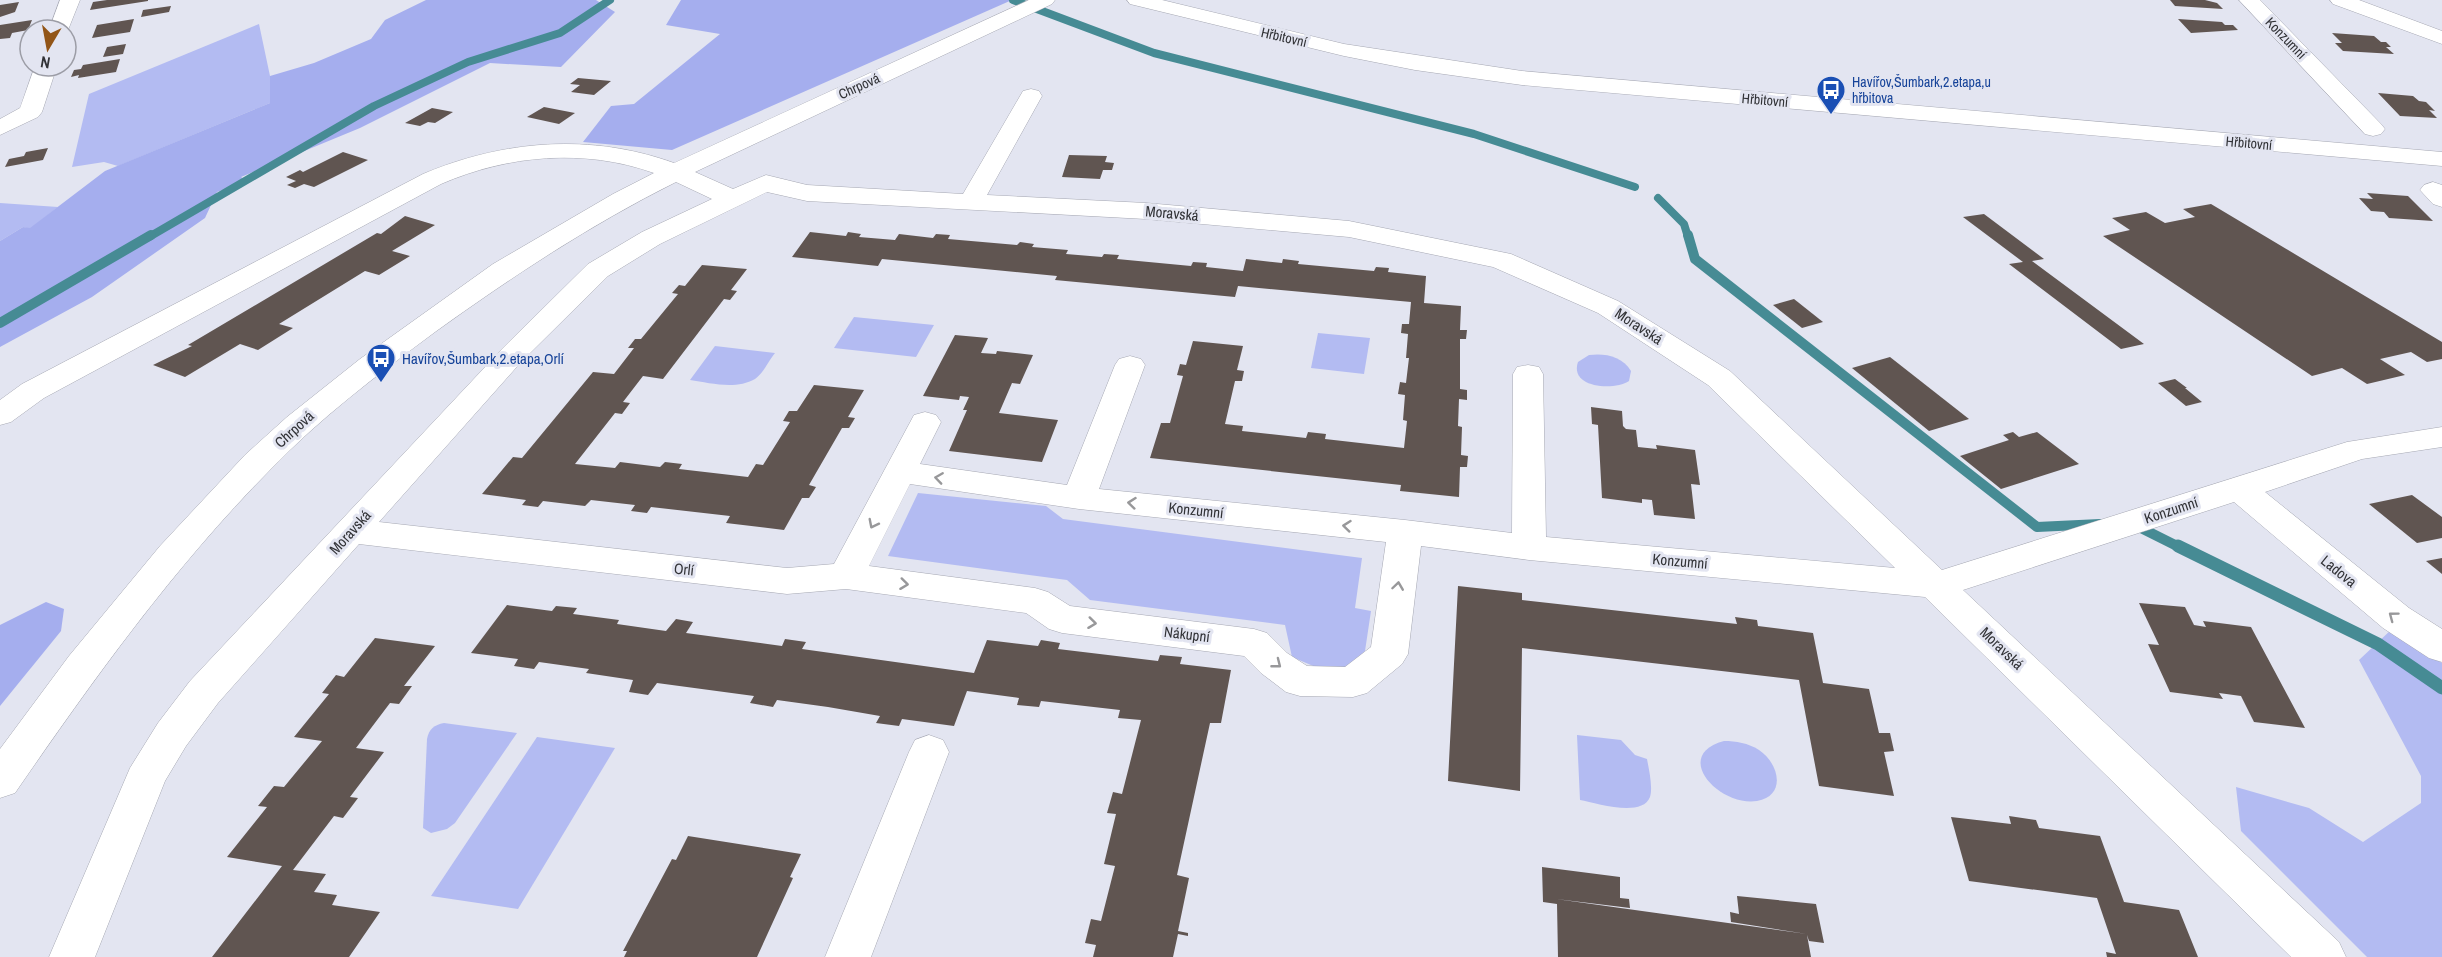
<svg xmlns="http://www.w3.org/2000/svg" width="2442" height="957" font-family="'Archivo Narrow',sans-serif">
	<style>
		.green { fill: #b3bbf2 }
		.forest { fill: #a5aeee }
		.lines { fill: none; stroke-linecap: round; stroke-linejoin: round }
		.stream-far2 { stroke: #468b94; stroke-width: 8 }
		.stream-far1 { stroke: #468b94; stroke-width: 10 }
		.stream { stroke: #468b94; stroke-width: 13 }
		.building { fill: #605551 }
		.minor-casing { stroke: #a6a8b3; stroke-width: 1 }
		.minor { fill: #fff; fill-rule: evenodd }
		.oneway { stroke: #98989a }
		.labels { text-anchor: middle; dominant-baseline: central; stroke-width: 6; stroke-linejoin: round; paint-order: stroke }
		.far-street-label { font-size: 14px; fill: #313236; stroke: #e3e5f1 }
		.far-transit-label { font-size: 14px; fill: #164399; stroke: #e3e5f1; text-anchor: start }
		.street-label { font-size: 15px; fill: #313236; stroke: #e3e5f1 }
		.transit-label { font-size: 15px; fill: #164399; stroke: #e3e5f1; text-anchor: start }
	</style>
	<rect width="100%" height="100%" fill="#e3e5f1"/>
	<g class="green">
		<path d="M259,24L270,76V103L118,166L104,162L72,167L89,94Z"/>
		<path d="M0,203L58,207L30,229L23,227L0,241Z"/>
		<path d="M854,317L934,325L916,357L834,348Z"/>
		<path d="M1318,333L1370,338L1364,374L1311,368Z"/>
		<path d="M715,346L775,353C769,360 763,374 755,379C736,390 710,383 690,380Z"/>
		<path d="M1589,355C1605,353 1622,356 1631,371L1629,381C1614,391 1569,388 1578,362Z"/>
		<path d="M918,493L1046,506L1063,519L1362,558L1355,608L1371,611L1365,651L1349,667L1318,668L1292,657L1285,625L1090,600L1067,580L888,556Z"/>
		<path d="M2392,629L2442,663V957H2367L2241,831L2236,787L2309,808L2363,842L2421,803V776L2359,660Z"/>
		<path d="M444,723L517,733L455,823L447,829L431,833L423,828L427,739C429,729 434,725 444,723Z"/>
		<path d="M1577,735L1621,740L1635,755L1647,759C1649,770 1653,787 1650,797C1642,818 1596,803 1580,800Z"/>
		<path d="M537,737L615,748L518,909L431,896Z"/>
		<path d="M1724,741C1736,741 1748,743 1759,750C1779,763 1787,796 1757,801C1719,807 1671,755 1724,741Z"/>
	</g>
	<g class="forest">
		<path d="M426,0H596L615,12L561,67L490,63L360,128L241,177L247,181L217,192L205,218L92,297L0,347V241L23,227L30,228L105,171L270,103V76L314,63L371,39L385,20Z"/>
		<path d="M681,0H1012L672,150L583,142L611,106L634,104L720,34L666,25Z"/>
		<path d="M46,602L64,609L61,631L0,706V625Z"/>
	</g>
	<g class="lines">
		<g class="stream-far2">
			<path d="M1013,0L1154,53L1474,134L1635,187"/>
			<path d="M1658,198L1684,224L1688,237"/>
			<path d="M149,237L374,106L468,62L560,33L610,0"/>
		</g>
		<g class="stream-far1">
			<path d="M1688,235L1695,259L2037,527L2100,524"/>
			<path d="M0,323L151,235"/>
			<path d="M2135,525L2181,548"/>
		</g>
		<path class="stream" d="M2178,546L2378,644L2442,688"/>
	</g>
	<g class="building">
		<path d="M107,0H148V1L90,10L93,2Z"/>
		<path d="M2170,0H2205L2217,3L2223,9L2175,6Z"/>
		<path d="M19,2L15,12L0,17V5Z"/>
		<path d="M171,6L169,12L141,17L143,10Z"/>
		<path d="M134,19L130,32L92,38L97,25Z"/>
		<path d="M2178,19L2222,22L2225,25H2233L2238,30L2191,33Z"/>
		<path d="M32,20L28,30L12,33L10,38L0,39V25Z"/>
		<path d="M2332,33L2374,36L2381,42H2386L2391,47H2386L2394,54L2343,51L2335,43H2342Z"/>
		<path d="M126,44L123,54L103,57L107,47Z"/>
		<path d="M120,59L116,72L78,78L79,75L71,77L74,70L81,69L83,65Z"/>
		<path d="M578,78L611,81L594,95L571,92L580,85L570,84Z"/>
		<path d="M2378,93L2413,96L2419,101L2426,102L2435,111L2429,110L2437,118L2400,116Z"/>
		<path d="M544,107L575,113L559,124L527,117Z"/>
		<path d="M432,108L453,112L435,123L428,122L420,126L405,123Z"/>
		<path d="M48,148L43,160L5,167L9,159L24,156L26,152Z"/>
		<path d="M343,152L368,160L314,187L304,184L295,188L287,185L296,181L286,177L300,170L303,172Z"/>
		<path d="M1069,155L1107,156L1105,162L1114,163L1112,170H1103L1100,179L1062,177Z"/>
		<path d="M2367,193L2408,196L2433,221L2389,218L2384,212L2371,211L2359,198L2373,199Z"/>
		<path d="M2211,204L2442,342V359L2427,362L2411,352L2380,359L2405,375L2367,384L2342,368L2312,376L2103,236L2130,230L2112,218L2146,212L2165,223L2195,217L2183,209Z"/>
		<path d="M1984,214L2044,259L2032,261L2144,344L2121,349L2009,264L2023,262L1963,217Z"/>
		<path d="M405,216L435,225L392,251L410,256L379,275L365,271L279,324L293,328L258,350L240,344L185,377L153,365L192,346L188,345L377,233L381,234Z"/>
		<path d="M810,232L846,236L848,232L861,234L859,237L895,240L899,234L933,238L936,234L950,235L948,239L1017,245L1020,242L1034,244L1032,247L1068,250L1066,254L1102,257L1104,254L1119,255L1117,259L1191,266L1193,262L1207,263L1206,267L1243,271L1246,259L1282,263L1283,259L1299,261L1298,264L1374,271L1376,267L1389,268L1388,272L1426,276L1424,303L1461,306L1460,330H1467L1466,339H1460V389L1467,390V400L1459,399L1458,426L1462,427L1461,455L1468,456L1467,467H1460L1459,497L1400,491L1401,485L1150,458L1161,423H1170L1183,376L1177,375L1180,364L1186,365L1193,341L1243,346L1237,370L1244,371L1242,381H1235L1225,424L1243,426L1242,431L1306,438L1308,432L1326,434L1325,439L1404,448L1407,421L1403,420L1405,395L1398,394L1400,382L1406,383L1409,358H1406L1408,334L1401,333L1402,324H1409L1411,302L1238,286L1235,297L1055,280L1057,276L882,259L878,266L792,257Z"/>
		<path d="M702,265L747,269L731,290L737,291L730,300L724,299L663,379L643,376L623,402L630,403L622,414L615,413L575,464L615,468L620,462L660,467L665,462L682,464L679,469L748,477L756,464L763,465L790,422L783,421L789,411H797L814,385L864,390L848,417L855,418L849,428H842L809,485L816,487L809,498H802L784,530L726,523L730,516L651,507L647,513L631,511L635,505L591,500L585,506L543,501L538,507L522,505L526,500L482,494L513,457L522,458L593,372L614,374L634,348H628L635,339H641L678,294L672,293L679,285L685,286Z"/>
		<path d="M1794,299L1823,322L1802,328L1773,305Z"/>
		<path d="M955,335L988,338L981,353L996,354L997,351L1033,355L1020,384L1012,383L999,413L1058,420L1042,462L949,451L967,410H963L969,397L960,396L959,400L923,396Z"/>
		<path d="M1890,357L1969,419L1929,431L1852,368Z"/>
		<path d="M2175,379L2187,388H2185L2202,402L2186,406L2158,383Z"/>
		<path d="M1591,407L1622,411L1623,426L1626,429L1636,430L1638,447L1657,449L1656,445L1695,450L1700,485L1691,484L1695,519L1654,515L1652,500L1642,499V503L1602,498L1598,425L1592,424Z"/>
		<path d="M2013,432L2019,437L2037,432L2079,464L2001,489L1960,456L2009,440L2003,435Z"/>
		<path d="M2412,495L2442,517V538L2417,543L2369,504Z"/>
		<path d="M2442,558V574L2426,561Z"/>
		<path d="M1458,586L1522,593V600L1737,624L1735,617L1757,620L1758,626L1813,633L1823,683L1869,689L1879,733H1890L1894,751L1884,752L1894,796L1819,786L1799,680L1522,648L1520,791L1448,781Z"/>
		<path d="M2139,603L2185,607L2194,625L2206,627L2203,621L2251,627L2305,728L2254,722L2241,696L2219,693L2223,699L2170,692L2148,644L2159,645Z"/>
		<path d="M507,605L552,611L556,606L577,608L573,614L619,620L617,624L666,631L676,619L693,622L686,633L782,646L785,639L806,642L802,649L974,673L987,640L1038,646L1041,640L1060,643L1058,649L1158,661L1160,655L1182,657L1180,664L1231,670L1221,723H1210L1177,875L1189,878L1178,931L1188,933V936L1178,934L1173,957H1093L1096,945L1085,943L1091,919L1101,921L1115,866L1104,864L1116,814L1107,813L1113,792L1122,794L1141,720L1118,718L1120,710L1041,701L1039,707L1017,705L1019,698L967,691L954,726L902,719L899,726L876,723L880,716L828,707L777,700L773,707L750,703L754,696L657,683L648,695L629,692L633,680L586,673L589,669L539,662L534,669L514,666L518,659L471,653Z"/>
		<path d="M375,638L435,646L404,686H412L399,704L390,703L356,748L384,752L350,797L358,798L343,818L334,816L293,870L326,874L314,892L337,895L332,905L380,912L349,957H212L282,866L227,857L267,807L258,806L274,786L284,787L322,741L294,737L329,694L322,693L336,675L344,677Z"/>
		<path d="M2009,816L2036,820L2039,828L2100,836L2124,902L2179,910L2198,957H2107L2106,952L2116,954L2097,898L1969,881L1951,817L2011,824Z"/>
		<path d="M688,836L801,854L790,877L793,878L757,957H624L627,951H623L672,859L676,860Z"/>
		<path d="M1542,867L1620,877V898L1629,899L1630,908L1556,899L1807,934L1731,922L1730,912L1739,914L1737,896L1816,904L1824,943L1809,941L1807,935L1811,957H1558L1557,904L1543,902Z"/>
	</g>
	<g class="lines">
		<g class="minor-casing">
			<g id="minor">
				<path d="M60,0H80L66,35V30H49Z"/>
				<path d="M1029,0H1055L1052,4L695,172L733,189L766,175L807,185L963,194L1023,91L1031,89L1039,91L1042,96L987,195L1146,203L1349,221L1511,254L1618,301L1730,371L1942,570L2347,442L2442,427V447L2362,459L2265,492L2409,608L2442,629V662L2429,658L2383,628L2234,502L1963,590L2339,942L2346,957H2291L1925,597L1529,560L1421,546L1408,654L1402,664L1367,693L1353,697L1300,696L1286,692L1261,673L1244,656L1062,633L1049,629L1026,613L846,589L787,594L359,544L218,703L186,746L165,781L95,957H49L130,768L158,723L190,681L502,349L588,264L642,232L712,199L676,182C590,225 513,276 435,332C377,375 320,418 270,470C173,568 93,680 15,793L0,798V749L69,656L160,546L245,455L287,417L360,359L493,264L613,194L654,173C584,148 508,155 441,184L44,398L11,422L0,425V400L22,384L423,174C504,140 591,133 674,163ZM767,192L807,201L1146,219L1349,237L1493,267L1598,313L1708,385L1895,568L1546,537L1543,374L1539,367L1528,365L1517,367L1513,374L1512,533L1405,520L1099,489L1145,365L1141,359L1130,356L1119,359L1115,365L1067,485L920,464L941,422L936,415L925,412L914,415L834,564L787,568L379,522L522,361L608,276L660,244ZM910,484L1079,509L1386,542L1371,647L1345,667L1307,666L1287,653L1267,633L1254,629L1070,606L1048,592L1035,588L869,566Z"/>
				<path d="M1127,0H1162L1344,44L1522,71L2442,152V166L1522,85L1415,70L1344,56L1130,4Z"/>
				<path d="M2239,0H2260L2381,124L2385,129L2381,134L2373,136L2365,134Z"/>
				<path d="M2330,0H2359L2442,31V44L2333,4Z"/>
				<path d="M35,66H57L42,112L38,117L0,135V119L20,108Z"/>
				<path d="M2433,182L2442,185V207L2433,204L2420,190L2424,185Z"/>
				<path d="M929,735L943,740L949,752L871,957H825L909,752L915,740Z"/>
			</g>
		</g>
		<use href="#minor" class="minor"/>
	</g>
	<defs><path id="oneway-chevron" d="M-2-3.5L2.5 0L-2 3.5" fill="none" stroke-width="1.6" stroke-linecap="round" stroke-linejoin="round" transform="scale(1.5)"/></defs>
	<g class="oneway">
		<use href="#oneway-chevron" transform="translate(939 478) rotate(-172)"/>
		<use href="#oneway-chevron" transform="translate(1132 503) rotate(-174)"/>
		<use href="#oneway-chevron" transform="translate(873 524) rotate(117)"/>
		<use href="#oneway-chevron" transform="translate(1347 526) rotate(-174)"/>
		<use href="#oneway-chevron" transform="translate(904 584) rotate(7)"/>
		<use href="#oneway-chevron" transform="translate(1398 586) rotate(-82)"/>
		<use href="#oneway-chevron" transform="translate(2393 616) rotate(-143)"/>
		<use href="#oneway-chevron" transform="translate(1092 623) rotate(7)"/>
		<use href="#oneway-chevron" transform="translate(1277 664) rotate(38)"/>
	</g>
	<defs>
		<g id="bus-pin" transform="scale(1.5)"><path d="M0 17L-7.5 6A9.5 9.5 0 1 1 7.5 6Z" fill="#1a4fb4" stroke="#e3e5f1"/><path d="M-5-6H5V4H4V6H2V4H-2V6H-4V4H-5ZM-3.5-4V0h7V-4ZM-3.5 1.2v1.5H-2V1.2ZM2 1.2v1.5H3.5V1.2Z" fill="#fff"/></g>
	</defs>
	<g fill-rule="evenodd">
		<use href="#bus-pin" x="1831" y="90"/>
		<use href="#bus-pin" x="381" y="358"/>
	</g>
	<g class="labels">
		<g class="far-street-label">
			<text transform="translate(1284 37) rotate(13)">Hřbitovní</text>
			<text transform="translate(2286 38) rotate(46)">Konzumní</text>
			<text transform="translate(859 86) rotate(-24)">Chrpová</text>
			<text transform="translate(1765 100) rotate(5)">Hřbitovní</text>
			<text transform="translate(2249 143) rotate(5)">Hřbitovní</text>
		</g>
		<g class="far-transit-label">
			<text x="1852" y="82">Havířov,Šumbark,2.etapa,u<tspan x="1852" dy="16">hřbitova</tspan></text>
		</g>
		<g class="street-label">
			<text transform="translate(1172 213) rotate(5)">Moravská</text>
			<text transform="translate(1639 326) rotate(33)">Moravská</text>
			<text transform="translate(294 429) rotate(-42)">Chrpová</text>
			<text transform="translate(1196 510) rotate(6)">Konzumní</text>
			<text transform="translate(2171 510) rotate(-18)">Konzumní</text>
			<text transform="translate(350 532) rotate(-48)">Moravská</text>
			<text transform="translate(1680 561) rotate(5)">Konzumní</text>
			<text transform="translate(684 569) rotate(6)">Orlí</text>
			<text transform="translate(2339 571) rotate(39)">Ladova</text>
			<text transform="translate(1187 634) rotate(7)">Nákupní</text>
			<text transform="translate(2002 648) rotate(44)">Moravská</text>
		</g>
		<g class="transit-label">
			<text x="402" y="358">Havířov,Šumbark,2.etapa,Orlí</text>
		</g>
	</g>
	<g transform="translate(48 48) rotate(190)"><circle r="28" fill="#e3e5f1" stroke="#9c9da6" stroke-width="1.5"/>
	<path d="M0-4.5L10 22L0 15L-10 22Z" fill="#925517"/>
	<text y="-9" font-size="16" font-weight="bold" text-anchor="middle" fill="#313236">N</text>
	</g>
</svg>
